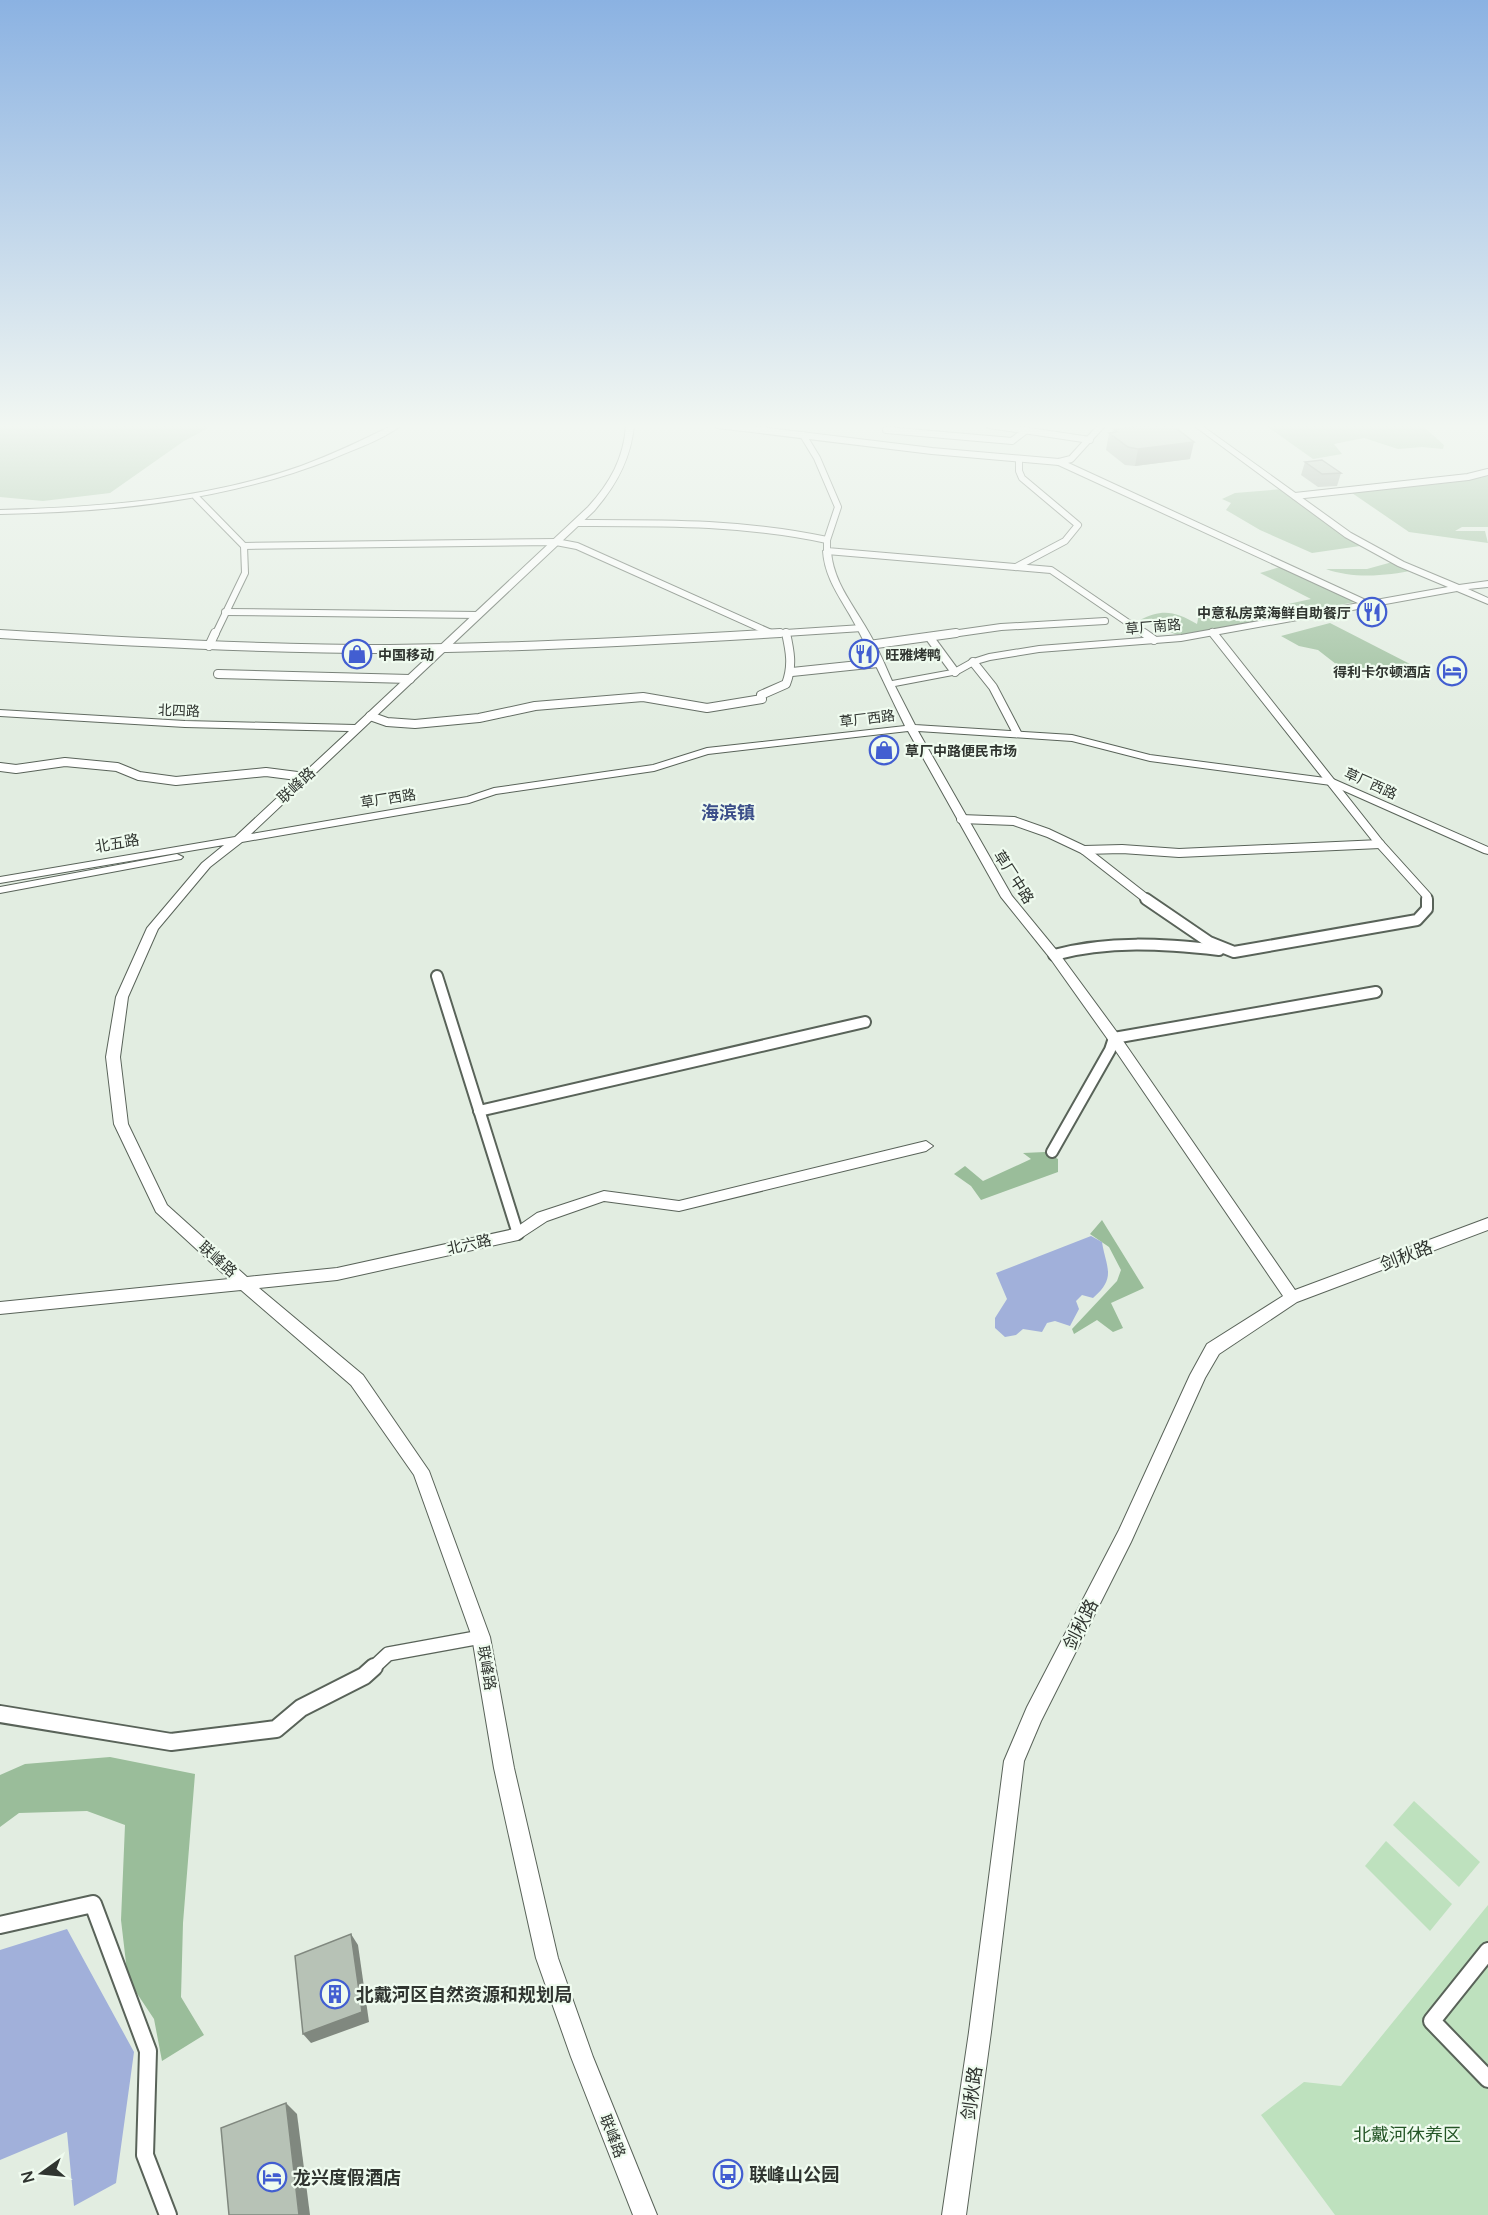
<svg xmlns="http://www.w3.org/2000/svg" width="1488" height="2215" font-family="Manrope,'Noto Sans SC',sans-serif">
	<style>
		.green { fill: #bee1be }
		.forest { fill: #9abd9a }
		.water { fill: #a1b0da }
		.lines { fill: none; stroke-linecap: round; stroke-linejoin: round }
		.street-far4-casing { stroke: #596359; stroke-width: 8 }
		.street-far3-casing { stroke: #596359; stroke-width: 10 }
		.street-far2-casing { stroke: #596359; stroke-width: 14 }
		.street-far1-casing { stroke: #596359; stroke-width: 16 }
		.street-casing { stroke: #596359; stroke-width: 20 }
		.secondary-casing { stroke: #596359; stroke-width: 2 }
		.street-far4 { stroke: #fff; stroke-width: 6 }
		.street-far3 { stroke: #fff; stroke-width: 8 }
		.street-far2 { stroke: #fff; stroke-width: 10 }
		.street-far1 { stroke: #fff; stroke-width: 13 }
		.street { stroke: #fff; stroke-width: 16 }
		.secondary { fill: #fff; fill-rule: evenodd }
		.wall { fill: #9da79d }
		.shaded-wall { fill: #80887f }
		.building { fill: #b7c2b6; stroke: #80887f; stroke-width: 1.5 }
		.labels { text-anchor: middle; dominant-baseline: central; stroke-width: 4.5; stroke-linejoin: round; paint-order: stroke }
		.far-poi-label { font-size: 14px; font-weight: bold; fill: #303530; stroke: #effbef; text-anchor: start }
		.far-street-label { font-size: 14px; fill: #303530; stroke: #effbef }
		.street-label { font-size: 15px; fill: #303530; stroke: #effbef }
		.far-district-label { font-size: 18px; font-weight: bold; fill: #3b4e89; stroke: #effbef }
		.near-street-label { font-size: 18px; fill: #303530; stroke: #effbef }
		.near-poi-label { font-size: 18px; font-weight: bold; fill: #303530; stroke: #effbef; text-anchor: start }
		.near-park-label { font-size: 18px; fill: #245526; stroke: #effbef }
	</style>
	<rect width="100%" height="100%" fill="#e2ede1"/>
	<g class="green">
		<path d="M1414,1801L1480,1862L1459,1887L1393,1825Z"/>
		<path d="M1386,1841L1452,1904L1430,1931L1365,1866Z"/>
		<path d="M1488,1905V2215H1335L1261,2115L1304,2082L1341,2086Z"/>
	</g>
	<g class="forest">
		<path d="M0,425H214L184,441L110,493L43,501L0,497Z"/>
		<path d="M1265,425H1426L1423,426L1444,445L1443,449L1422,447L1398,449L1364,438L1334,444L1342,454L1313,459Z"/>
		<path d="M1488,474V527H1462L1455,531H1485L1488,543L1409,532L1352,493L1456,482Z"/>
		<path d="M1283,489L1360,546L1312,553L1260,530L1226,510L1231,503L1222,499L1235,493Z"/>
		<path d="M1396,561L1414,570C1387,576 1353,579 1326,569H1367Z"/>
		<path d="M1280,567L1355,602L1188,634H1175L1140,620C1163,608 1176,612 1197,624L1200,609L1226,621L1256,611L1311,599L1260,573Z"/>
		<path d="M1330,623L1410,664L1385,673L1350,675L1318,650L1299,646L1281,636Z"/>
		<path d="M1045,1152L1058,1159V1172L981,1200L971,1186L954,1174L965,1166L983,1181L1031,1159L1023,1153Z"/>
		<path d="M1102,1220L1144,1288L1111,1303L1123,1328L1113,1332L1097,1320L1074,1334L1072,1329L1117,1281L1121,1270L1109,1247L1090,1234Z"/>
		<path d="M110,1757L195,1774L183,1923L181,1997L204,2035L162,2061L154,2019L128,1980L121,1920L125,1825L87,1811L19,1813L0,1827V1775L25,1764Z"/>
	</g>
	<g class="water">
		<path d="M1091,1236L1102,1242C1106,1268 1117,1277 1093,1298L1082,1295L1076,1301L1079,1309L1070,1326L1055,1321L1047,1323L1042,1332L1023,1329L1016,1335L1005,1337L995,1328V1318L1007,1299L996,1273Z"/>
		<path d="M67,1929L134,2052L116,2183L74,2206L67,2132L0,2160V1950Z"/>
	</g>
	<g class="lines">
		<g class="street-far4-casing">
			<g id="street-far4">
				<path d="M718,425L932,451L1059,462L1071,459L1102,425"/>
				<path d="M989,425L1090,440"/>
				<path d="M886,430L1012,441L1025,431"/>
				<path d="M803,435L817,458L838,507L827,540V551L1051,570L1146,635"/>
				<path d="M1059,462L1365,603"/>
				<path d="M1295,496L1468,477L1488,472"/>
				<path d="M196,497L244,546L245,573L215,635"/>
				<path d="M578,523C662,523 744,522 827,540"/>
				<path d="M244,546L556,542L577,546L771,633"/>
				<path d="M1016,567L1065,541L1078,525L1022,478L1019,471V460"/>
				<path d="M225,612L478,615"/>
				<path d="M1212,632L1214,635"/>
				<path d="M0,634L10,635"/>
				<path d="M754,635L862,628"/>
				<path d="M945,635L1001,627L1105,621"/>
			</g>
		</g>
		<g class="street-far3-casing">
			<g id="street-far3">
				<path d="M1144,633L1154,640"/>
				<path d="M1213,633L1380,844L1427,896V900"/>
				<path d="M0,634C130,642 260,649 390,649C520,648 650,641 780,633"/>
				<path d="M930,638L955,672"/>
				<path d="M869,645L956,633"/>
				<path d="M209,646L215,633"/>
				<path d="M973,662L993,687L1017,733"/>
				<path d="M792,672L878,663"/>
				<path d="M218,674L410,679"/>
				<path d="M370,716L387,722L415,724L479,718L535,706L643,697L707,708L762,699L761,695L786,684C793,666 790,651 786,633"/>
				<path d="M0,767L16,769L65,762L117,767L139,776L176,781L266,772L305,777"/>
				<path d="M961,819L1014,821L1048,833L1084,850L1148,900"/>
				<path d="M1084,850L1122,849L1179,853L1380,844"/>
			</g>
		</g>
		<g class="street-far2-casing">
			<g id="street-far2">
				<path d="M1146,899L1209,942L1234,952L1417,920L1427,909V899"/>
				<path d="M1054,955C1109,940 1163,944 1219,950"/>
				<path d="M437,976L518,1234"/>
				<path d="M479,1111L865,1022"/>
				<path d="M1052,1152L1110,1050L1114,1038L1376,992"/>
			</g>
		</g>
		<g class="street-far1-casing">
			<path id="street-far1" d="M373,1668L388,1654L481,1637"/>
		</g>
		<g class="street-casing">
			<g id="street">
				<path d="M0,1714L171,1742L276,1729L301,1708L364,1676L374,1667"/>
				<path d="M0,1925L93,1904L148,2051L145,2155L168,2215"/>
				<path d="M1488,1951L1432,2021L1488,2079"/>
			</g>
		</g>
		<g class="secondary-casing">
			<g id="secondary">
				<path d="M393,425H402C382,440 355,449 332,459C226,501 114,512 0,514V510C102,507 204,500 301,466C333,454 363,440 393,425Z"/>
				<path d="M626,425H634C631,459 616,486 594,511L251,834L467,797L494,788L653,765L707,748L905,726C889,694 875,662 858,630C845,603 825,582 823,551L827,549L831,551C833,580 851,602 865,626C876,644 884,662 892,681L952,670L970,660L989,654L1039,646L1181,635L1448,587L1398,566L1345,537L1193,425H1201L1351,533L1404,562L1459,585L1488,581V587L1468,589L1488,598V604L1457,591L1181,641L1039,652L990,660L976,664L958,674L895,686L915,725L1072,735L1150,755L1333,779L1488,847V854L1484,853L1331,785L1150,761L1072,741L918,731L1012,896L1058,952L1119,1035L1295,1290L1488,1218V1230L1297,1302L1219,1354L1205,1378L1131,1542L1041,1721L1024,1761L991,2032L966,2215H942L969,2032L1004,1761L1027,1707L1119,1530L1190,1375L1207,1344L1283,1296L1109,1041L1050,958L1001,897L908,731L708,754L654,771L496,794L469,803L242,842L210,867L158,929L128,997L120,1057L128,1124L167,1205L247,1277L337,1268L514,1229L537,1213L604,1191L679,1201L926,1141L933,1146L926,1151L679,1211L604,1201L547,1221L518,1240L337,1280L259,1288L363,1375L429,1471L490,1637L514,1768L558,1958L593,2057L657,2215H633L571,2057L536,1958L494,1768L472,1637L414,1475L351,1385L241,1290L0,1314V1302L229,1279L156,1212L114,1124L106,1057L116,997L147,928L202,863L224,845L0,883V877L235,837L349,731L185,727L0,716V710L185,721L355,725L588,507C610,483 624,458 626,425Z"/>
				<path d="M177,854L183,857L181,859L0,893V887Z"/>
			</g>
		</g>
		<use href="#street-far4" class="street-far4"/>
		<use href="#street-far3" class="street-far3"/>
		<use href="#street-far2" class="street-far2"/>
		<use href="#street-far1" class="street-far1"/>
		<use href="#street" class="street"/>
		<use href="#secondary" class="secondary"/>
	</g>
	<g class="wall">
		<path d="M1114,429L1190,459L1135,466L1125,465L1106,450L1109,433L1113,432Z"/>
		<path d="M1305,462L1341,473L1337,486L1318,487L1301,475Z"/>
	</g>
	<g class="shaded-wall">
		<path d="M1194,442L1190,459L1135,466L1138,449Z"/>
		<path d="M351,1934L358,1945L369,2022L311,2043L303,2034Z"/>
		<path d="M286,2103L297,2114L310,2215H299Z"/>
	</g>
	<g class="building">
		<path d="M1149,425H1172L1194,442L1138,449L1128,447L1109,433L1117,432L1114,429Z"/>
		<path d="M1322,460L1341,473L1322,474L1305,462Z"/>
		<path d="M351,1934L362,2012L303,2034L295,1956Z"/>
		<path d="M286,2103L299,2215H229L221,2128Z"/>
	</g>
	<linearGradient id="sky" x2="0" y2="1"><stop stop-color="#8bb2e2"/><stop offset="0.58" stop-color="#f2f7f2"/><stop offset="1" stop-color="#f2f7f2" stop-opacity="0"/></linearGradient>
	<rect width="1488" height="735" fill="url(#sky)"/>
	<defs>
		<g id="restaurant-ring" transform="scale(1.5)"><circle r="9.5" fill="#effbef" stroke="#425ed1" stroke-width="1.5"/><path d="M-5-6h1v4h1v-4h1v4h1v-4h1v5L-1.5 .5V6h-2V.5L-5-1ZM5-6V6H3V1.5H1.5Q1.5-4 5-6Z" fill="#425ed1"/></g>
		<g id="shop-ring" transform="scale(1.5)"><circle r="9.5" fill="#effbef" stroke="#425ed1" stroke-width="1.5"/><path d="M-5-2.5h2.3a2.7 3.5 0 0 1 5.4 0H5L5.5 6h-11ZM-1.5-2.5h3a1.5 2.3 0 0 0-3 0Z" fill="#425ed1"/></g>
		<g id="hotel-ring" transform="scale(1.5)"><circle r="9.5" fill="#effbef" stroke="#425ed1" stroke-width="1.5"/><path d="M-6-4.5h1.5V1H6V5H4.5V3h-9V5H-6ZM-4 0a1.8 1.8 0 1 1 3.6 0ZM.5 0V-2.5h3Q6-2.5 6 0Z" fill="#425ed1"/></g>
		<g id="building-ring" transform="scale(1.5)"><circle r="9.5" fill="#effbef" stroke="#425ed1" stroke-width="1.5"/><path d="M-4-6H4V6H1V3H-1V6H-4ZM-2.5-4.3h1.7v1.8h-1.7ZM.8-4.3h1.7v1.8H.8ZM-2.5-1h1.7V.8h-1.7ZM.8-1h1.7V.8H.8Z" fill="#425ed1"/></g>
		<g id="bus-ring" transform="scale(1.5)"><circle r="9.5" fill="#effbef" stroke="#425ed1" stroke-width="1.5"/><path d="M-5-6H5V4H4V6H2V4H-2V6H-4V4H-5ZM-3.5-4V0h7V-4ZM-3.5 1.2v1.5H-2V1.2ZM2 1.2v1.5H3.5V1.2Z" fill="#425ed1"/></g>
	</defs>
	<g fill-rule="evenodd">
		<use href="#restaurant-ring" x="1372" y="612"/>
		<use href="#shop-ring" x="357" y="654"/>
		<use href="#restaurant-ring" x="864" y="654"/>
		<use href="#hotel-ring" x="1452" y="671"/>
		<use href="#shop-ring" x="884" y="750"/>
		<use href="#building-ring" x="335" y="1994"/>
		<use href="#bus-ring" x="728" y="2174"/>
		<use href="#hotel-ring" x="272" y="2177"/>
	</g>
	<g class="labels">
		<g class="far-poi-label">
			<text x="1351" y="612" text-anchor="end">中意私房菜海鲜自助餐厅</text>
			<text x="378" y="654">中国移动</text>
			<text x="885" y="654">旺雅烤鸭</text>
			<text x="1431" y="671" text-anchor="end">得利卡尔顿酒店</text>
			<text x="905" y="750">草厂中路便民市场</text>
		</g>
		<g class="far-street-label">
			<text transform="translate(1153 626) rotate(-5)">草厂南路</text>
			<text transform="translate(179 710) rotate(2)">北四路</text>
			<text transform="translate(867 718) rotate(-7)">草厂西路</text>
			<text transform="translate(1371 783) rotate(24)">草厂西路</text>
			<text transform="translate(388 798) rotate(-9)">草厂西路</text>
		</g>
		<g class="street-label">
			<text transform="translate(296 785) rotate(-43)">联峰路</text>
			<text transform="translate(117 843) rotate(-10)">北五路</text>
			<text transform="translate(1014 877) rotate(57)">草厂中路</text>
			<text transform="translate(469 1244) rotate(-12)">北六路</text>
			<text transform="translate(218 1259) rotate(42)">联峰路</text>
			<text transform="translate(487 1668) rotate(80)">联峰路</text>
			<text transform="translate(613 2136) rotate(69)">联峰路</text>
		</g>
		<g class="far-district-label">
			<text x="728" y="812">海滨镇</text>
		</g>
		<g class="near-street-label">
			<text transform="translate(1406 1255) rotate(-21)">剑秋路</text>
			<text transform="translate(1080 1624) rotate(-63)">剑秋路</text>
			<text transform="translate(971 2093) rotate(-82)">剑秋路</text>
		</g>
		<g class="near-poi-label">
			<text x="356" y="1994">北戴河区自然资源和规划局</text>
			<text x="749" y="2174">联峰山公园</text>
			<text x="293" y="2177">龙兴度假酒店</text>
		</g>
		<g class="near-park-label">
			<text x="1407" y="2134">北戴河休养区</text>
		</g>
	</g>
	<g transform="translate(42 2173) rotate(255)" stroke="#effbef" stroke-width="4.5" paint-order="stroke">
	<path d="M0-4.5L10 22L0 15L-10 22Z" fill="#303530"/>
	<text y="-9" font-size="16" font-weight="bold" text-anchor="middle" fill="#303530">N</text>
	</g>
</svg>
